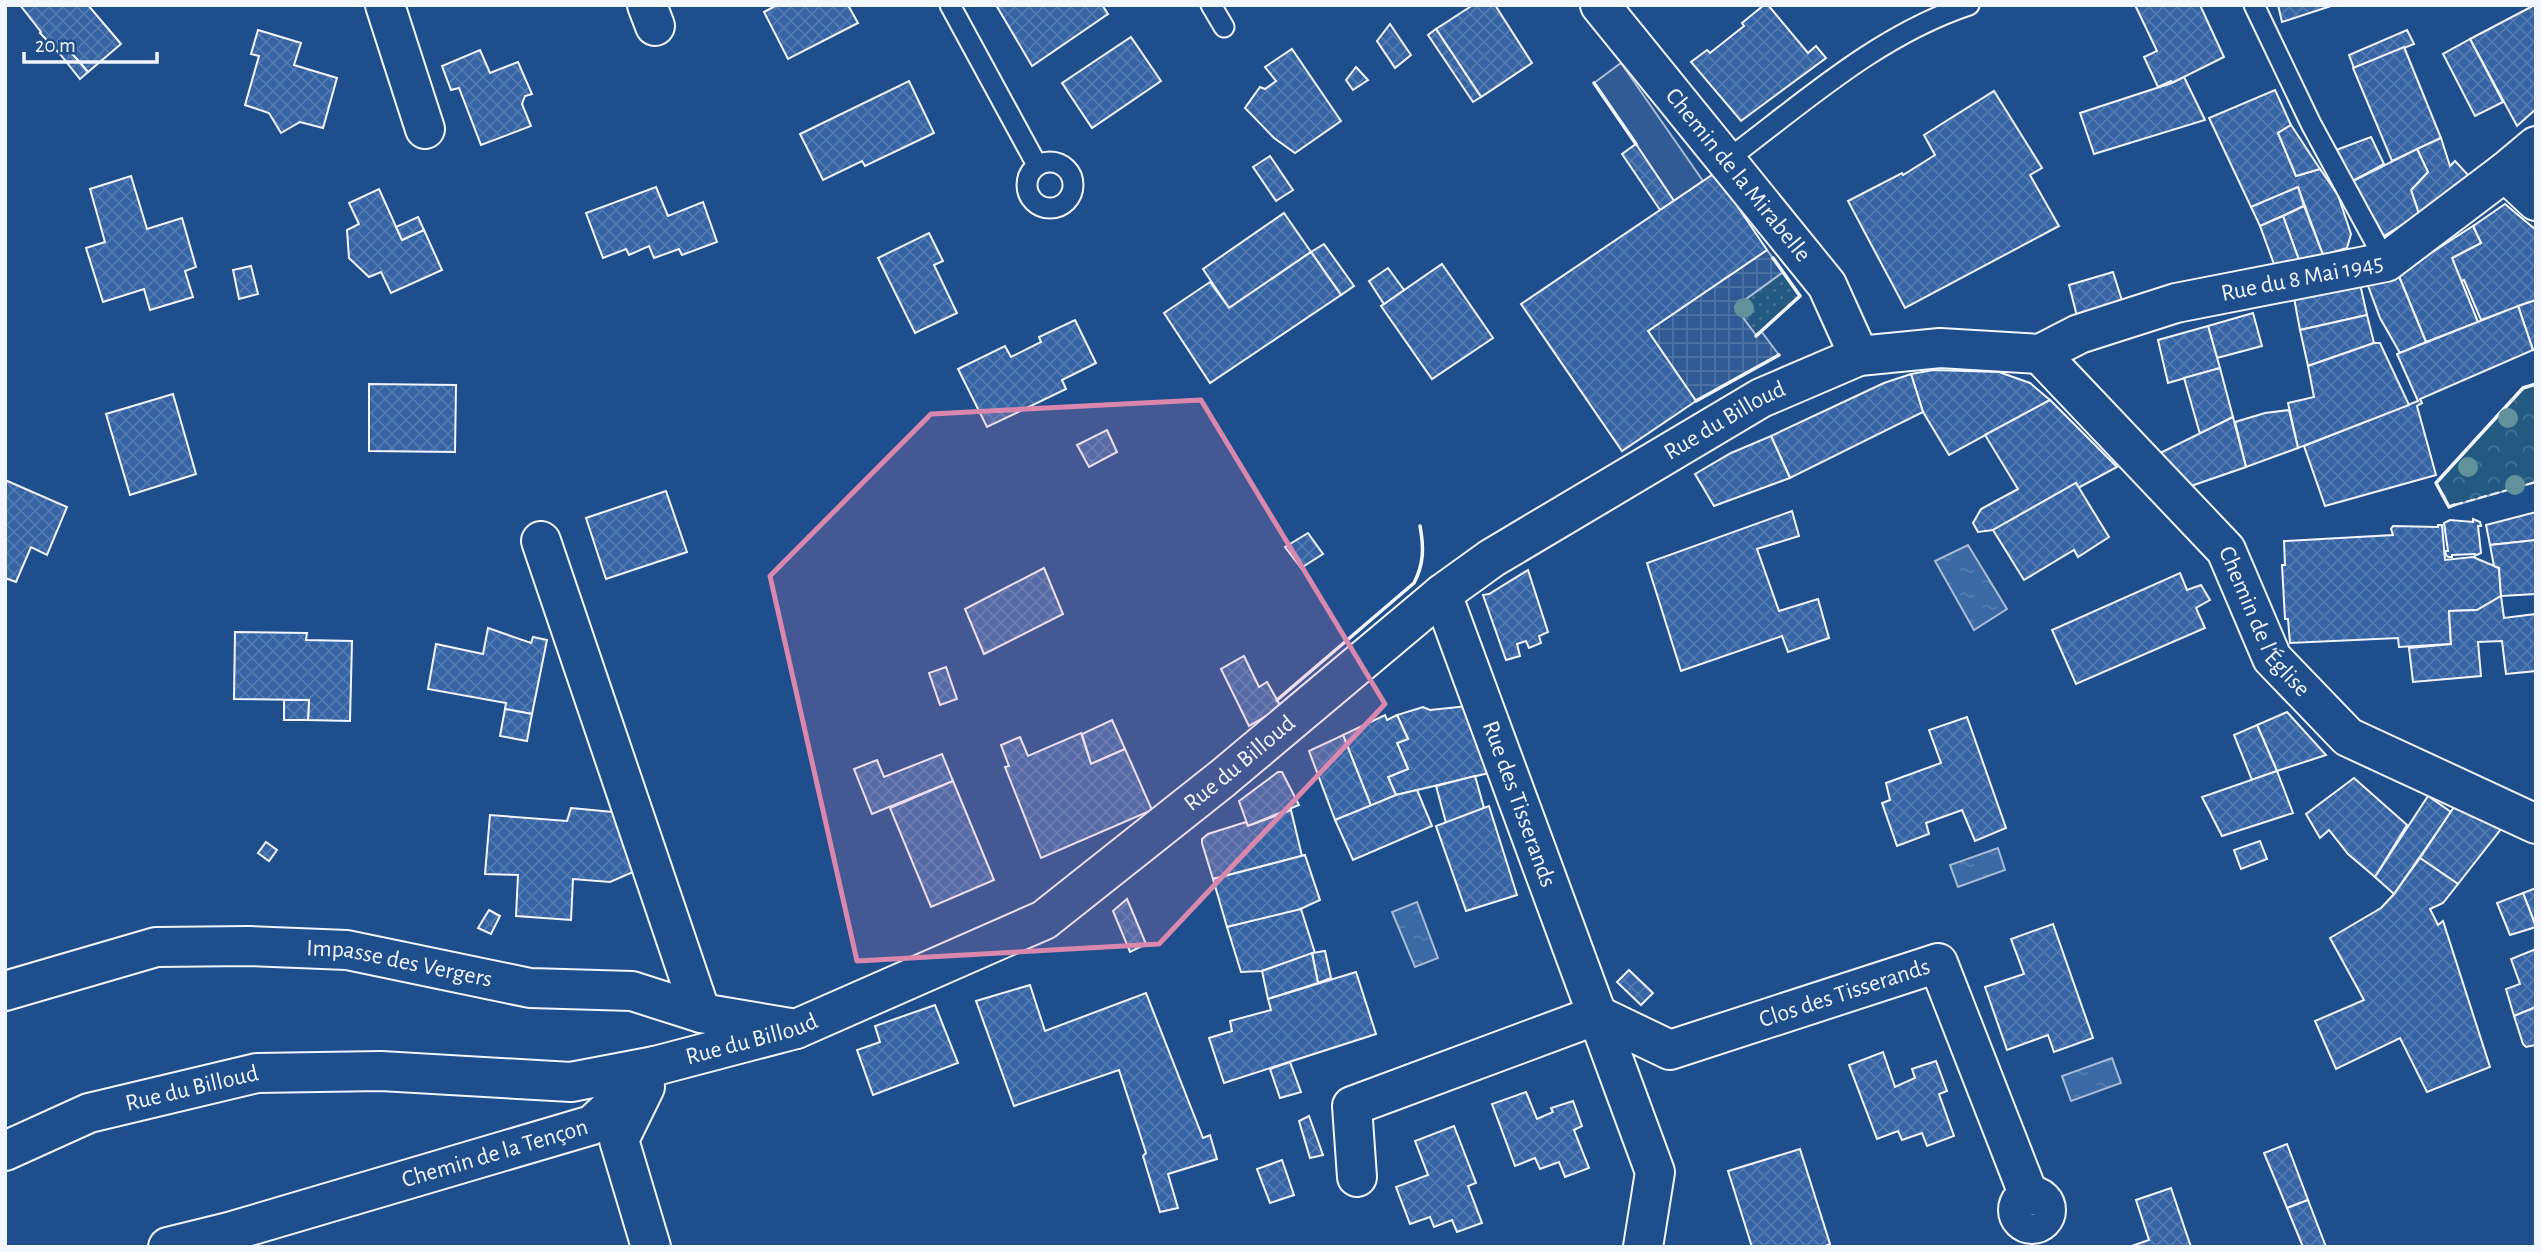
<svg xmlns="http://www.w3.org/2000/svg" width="2541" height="1252" font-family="'Alegreya Sans',sans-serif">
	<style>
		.grass { fill: url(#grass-dots); stroke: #a8bbd7; stroke-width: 2 }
		.park { fill: url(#park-crowns); stroke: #a8bbd7; stroke-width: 2 }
		.parking { fill: #305b95; stroke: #a8bbd7; stroke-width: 2 }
		.plaza { fill: url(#plaza-grid); stroke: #a8bbd7; stroke-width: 2 }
		.water { fill: url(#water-ripples); stroke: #a8bbd7; stroke-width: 2 }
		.building { fill: url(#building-cross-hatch); stroke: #f2f6ff; stroke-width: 2 }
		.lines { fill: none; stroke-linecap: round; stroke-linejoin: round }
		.lane-casing { stroke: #f2f6ff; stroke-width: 23 }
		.street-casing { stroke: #f2f6ff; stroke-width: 42 }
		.secondary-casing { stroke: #f2f6ff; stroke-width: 42 }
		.lane { stroke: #1f4e8c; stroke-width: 19 }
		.street { stroke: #1f4e8c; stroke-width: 38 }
		.secondary { stroke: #1f4e8c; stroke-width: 38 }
		.fence { stroke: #f2f6ff; stroke-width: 2; stroke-dasharray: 9 3.5; stroke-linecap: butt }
		.wall { stroke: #f2f6ff; stroke-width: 3.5 }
		.tree { fill: #61919a }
		.marked { fill: #da87ad; fill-opacity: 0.2; stroke: #da87ad; stroke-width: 5; stroke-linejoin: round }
		.labels { text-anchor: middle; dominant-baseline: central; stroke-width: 5; stroke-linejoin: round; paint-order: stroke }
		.street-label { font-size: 24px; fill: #f2f6ff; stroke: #1f4e8c }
	</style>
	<defs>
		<pattern id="grass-dots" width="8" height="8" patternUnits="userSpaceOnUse" patternTransform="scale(1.75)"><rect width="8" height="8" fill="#245a82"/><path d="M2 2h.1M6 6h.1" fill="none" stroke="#447295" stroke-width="1.8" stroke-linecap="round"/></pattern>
		<pattern id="park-crowns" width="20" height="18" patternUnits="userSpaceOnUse" patternTransform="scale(1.75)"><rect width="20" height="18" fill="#245a82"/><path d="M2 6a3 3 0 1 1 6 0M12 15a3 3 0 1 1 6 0" fill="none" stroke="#447295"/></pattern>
		<pattern id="plaza-grid" width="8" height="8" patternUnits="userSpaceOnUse" patternTransform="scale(1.75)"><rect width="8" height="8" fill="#305b95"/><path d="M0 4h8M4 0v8" fill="none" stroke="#4e73a5"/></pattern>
		<pattern id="water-ripples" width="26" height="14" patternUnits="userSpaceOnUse" patternTransform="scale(1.75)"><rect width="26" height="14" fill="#3b69a3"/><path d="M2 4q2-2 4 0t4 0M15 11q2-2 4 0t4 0" fill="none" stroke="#587fb1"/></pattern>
		<pattern id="building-cross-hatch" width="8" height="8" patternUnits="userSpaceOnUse" patternTransform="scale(1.75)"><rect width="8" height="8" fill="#3563a3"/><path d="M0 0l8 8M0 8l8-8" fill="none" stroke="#537ab1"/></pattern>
	</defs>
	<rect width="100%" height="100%" fill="#1f4e8c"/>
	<path class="grass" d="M1783,272L1800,296L1756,336L1735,307Z"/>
	<path class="park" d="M2536,384V482L2449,507L2436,483L2523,388Z"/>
	<path class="parking" d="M1621,63L1703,181L1674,201L1594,83Z"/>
	<path class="plaza" d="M1767,250L1783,272L1735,307L1756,335L1761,331L1779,355L1696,401L1648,331Z"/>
	<g class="water">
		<path d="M1968,545L2007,609L1974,630L1935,561Z"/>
		<path d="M1998,848L2005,870L1958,887L1950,865Z"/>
		<path d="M1417,902L1438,958L1415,967L1392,912Z"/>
		<path d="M2112,1058L2121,1083L2071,1101L2062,1076Z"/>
	</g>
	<g class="building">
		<path d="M20,5H88L121,44L88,72L67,48L60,54L40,33L41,32Z"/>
		<path d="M777,5H848L858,23L788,59L764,12Z"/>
		<path d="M996,5H1102L1108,14L1032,66Z"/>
		<path d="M1473,5H1495L1532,63L1481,97L1436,29Z"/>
		<path d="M1764,5H1768L1808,53L1816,46L1826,58L1741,121L1691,62L1707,50L1710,53L1744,26L1742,23Z"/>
		<path d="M2135,5H2200L2224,57L2172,83L2171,81L2158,87L2144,57L2157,51Z"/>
		<path d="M2278,5H2334L2282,22Z"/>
		<path d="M2530,5H2536V109L2517,126L2470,39L2531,7Z"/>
		<path d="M1390,24L1411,55L1395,68L1377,41Z"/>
		<path d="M1436,29L1481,97L1473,102L1428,35Z"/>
		<path d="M258,30L301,43L294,65L337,78L323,128L300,122L281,133L269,113L245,105L259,56L251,54Z"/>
		<path d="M2407,30L2414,44L2354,68L2349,55Z"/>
		<path d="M1131,37L1161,81L1092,128L1062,83Z"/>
		<path d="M2470,39L2503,102L2475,116L2443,54Z"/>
		<path d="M2404,47L2441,138L2392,161L2353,68Z"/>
		<path d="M67,48L88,72L80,79L60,54Z"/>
		<path d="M1292,49L1341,121L1295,153L1274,138L1245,108L1260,87L1265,89L1276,81L1265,67Z"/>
		<path d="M480,50L490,73L518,62L532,94L525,96L522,104L531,126L481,145L459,88L451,90L442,66Z"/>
		<path d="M1356,67L1368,80L1353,90L1346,80Z"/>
		<path d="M2184,77L2205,120L2094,154L2080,113L2172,83Z"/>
		<path d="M909,81L934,133L865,166L862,161L823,180L800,134Z"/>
		<path d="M2275,90L2291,125L2278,133L2296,176L2320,169L2338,195L2351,234L2347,248L2323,255L2298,187L2251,207L2209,118Z"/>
		<path d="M1994,91L2042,168L2030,175L2059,226L1905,308L1848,201L1902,173L1903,175L1935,155L1924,135Z"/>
		<path d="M2291,125L2320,169L2296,176L2278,133Z"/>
		<path d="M2371,137L2384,164L2353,181L2336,150Z"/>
		<path d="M2441,138L2450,166L2455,161L2470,177L2419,214L2411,190L2428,172L2417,149Z"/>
		<path d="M1636,144L1674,201L1660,210L1622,154Z"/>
		<path d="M2417,149L2428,172L2411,190L2419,214L2384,236L2353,181Z"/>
		<path d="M1270,156L1293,190L1276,201L1253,167Z"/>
		<path d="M1715,173L1767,250L1648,331L1696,401L1622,451L1521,304Z"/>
		<path d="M131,176L147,229L182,218L196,267L185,271L193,297L150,310L144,289L103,302L86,248L105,242L90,189Z"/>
		<path d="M656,187L668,216L703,202L717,242L682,255L679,249L654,258L649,246L629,255L626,249L603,258L586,213Z"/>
		<path d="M2298,187L2304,206L2260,226L2251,207Z"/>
		<path d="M379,189L402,240L424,230L442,270L391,293L381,272L369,277L349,258L347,230L359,224L349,203Z"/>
		<path d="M2505,204L2536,230V300L2481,320L2464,280L2461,281L2452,258L2481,243L2473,226Z"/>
		<path d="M2304,206L2323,255L2299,260L2283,216Z"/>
		<path d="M1284,213L1311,252L1229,308L1203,269Z"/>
		<path d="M2283,216L2299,260L2275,267L2260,226Z"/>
		<path d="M418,217L424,230L402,240L396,227Z"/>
		<path d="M2473,226L2481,243L2452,258L2478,322L2426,342L2398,274Z"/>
		<path d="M929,233L943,261L934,265L957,313L915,333L878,258Z"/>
		<path d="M1324,244L1354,286L1341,295L1311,252Z"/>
		<path d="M1311,252L1341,295L1210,383L1164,313L1210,282L1229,308Z"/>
		<path d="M1442,264L1493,338L1432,379L1381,306Z"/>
		<path d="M251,266L258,294L239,299L233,270Z"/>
		<path d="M1388,268L1404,290L1384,304L1369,281Z"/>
		<path d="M2113,272L2124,307L2078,320L2069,285Z"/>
		<path d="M2398,274L2426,342L2400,353L2380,318L2367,283Z"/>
		<path d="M2360,284L2367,315L2300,330L2294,298Z"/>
		<path d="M2536,300V349L2533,350L2518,306Z"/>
		<path d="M2518,306L2533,350L2420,399L2422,403L2417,406L2436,475L2325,506L2304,446L2418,401L2397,354Z"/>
		<path d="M2253,313L2262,346L2217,358L2208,326Z"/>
		<path d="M2367,315L2374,343L2308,366L2300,330Z"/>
		<path d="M1075,320L1096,363L1062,380L1066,389L987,427L958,369L1005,346L1011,357L1041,342L1039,337Z"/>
		<path d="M2208,326L2220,368L2168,383L2158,340Z"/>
		<path d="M2374,343H2380L2409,405L2298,448L2288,403L2314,397L2308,366Z"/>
		<path d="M2220,368L2233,417L2200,434L2184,378Z"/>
		<path d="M1933,370L1999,372L2030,383L2050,400L1949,455L1923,412L1911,374Z"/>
		<path d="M1911,374L1923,412L1790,478L1771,436L1884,383Z"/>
		<path d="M369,384L456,385L455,452L369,451Z"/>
		<path d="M173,394L196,474L130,495L106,414Z"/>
		<path d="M2050,400L2117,467L2078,488L2076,483L1993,530L1978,532L1973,523L1981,509L2018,489L1985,435Z"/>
		<path d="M2289,410L2298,448L2246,467L2235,422L2265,413Z"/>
		<path d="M2233,417L2246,467L2188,487L2156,455Z"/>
		<path d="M1107,430L1117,452L1089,467L1077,445Z"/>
		<path d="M1771,436L1790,478L1714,506L1695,474L1731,453Z"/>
		<path d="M5,480L67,507L47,555L31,547L16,582L5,578Z"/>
		<path d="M2076,483L2109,537L2078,557L2074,550L2024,580L1993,530Z"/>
		<path d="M666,491L687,552L606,579L586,518Z"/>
		<path d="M1792,511L1799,536L1757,549L1779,611L1818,599L1829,638L1788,652L1782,636L1681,671L1647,563Z"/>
		<path d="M2536,512V540L2490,545L2486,525Z"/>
		<path d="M2473,519L2480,522L2481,526H2478L2481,553L2475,556V554L2452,555V557H2448L2446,555L2445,551H2448L2444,523L2450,520L2473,522Z"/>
		<path d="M2438,525H2442L2445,560L2473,557L2499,568L2501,596L2477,610L2449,611L2451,644L2399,647L2398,638L2290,643L2288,619H2285L2282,565H2285L2284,541L2393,535L2391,529L2393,526L2438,527Z"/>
		<path d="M1308,533L1323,554L1301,568L1285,547Z"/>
		<path d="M2536,540V594L2501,596L2499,568L2494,566L2490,545Z"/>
		<path d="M1044,568L1063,614L984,654L965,609Z"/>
		<path d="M1528,570L1548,632L1539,636L1541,643L1529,648L1526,641L1517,644L1520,656L1506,660L1483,595L1489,594Z"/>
		<path d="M2180,573L2187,590L2201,585L2210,600L2196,608L2205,628L2076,684L2052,630Z"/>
		<path d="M2501,596L2504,618L2536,614V671L2506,674L2502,641L2478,642L2481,676L2413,682L2409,648L2451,644L2449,611L2477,610Z"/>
		<path d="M488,628L531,643L533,637L547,640L532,714L505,709L506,703L428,689L436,644L483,654Z"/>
		<path d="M235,632L307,633L306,640L352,641L350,721L308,720L309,700L234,699Z"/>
		<path d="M1244,656L1259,687L1267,682L1281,707L1249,726L1221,669Z"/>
		<path d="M946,667L957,699L940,705L929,673Z"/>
		<path d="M284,700H309L308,720H284Z"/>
		<path d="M1468,706L1493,772L1396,795L1388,777L1408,769L1397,743L1408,739L1397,715L1423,707L1430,710Z"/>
		<path d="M505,709L532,714L527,741L500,736Z"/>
		<path d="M2287,712L2326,755L2277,771L2257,725Z"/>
		<path d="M1385,715L1387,720L1397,715L1408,739L1397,743L1408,769L1388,777L1396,795L1371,806L1343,735Z"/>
		<path d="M1967,717L2006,828L1975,841L1962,810L1926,823L1929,834L1897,846L1882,803L1890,800L1886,783L1941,763L1929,730Z"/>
		<path d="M1112,720L1125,749L1091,764L1082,734Z"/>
		<path d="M2257,725L2277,771L2252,780L2234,735Z"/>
		<path d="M1081,733L1091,764L1125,749L1152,810L1041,858L1005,767L1009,766L1001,745L1020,737L1028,756Z"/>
		<path d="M1343,735L1371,806L1335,820L1309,751Z"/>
		<path d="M942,754L953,781L872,814L854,769L877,760L884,777Z"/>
		<path d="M2277,771L2293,813L2222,836L2202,797Z"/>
		<path d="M1278,772H1282L1299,805L1248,826L1239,801Z"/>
		<path d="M1475,776L1484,808L1446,823L1436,786Z"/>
		<path d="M2354,778L2407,825L2375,877L2348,854L2329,830L2320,838L2306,814Z"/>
		<path d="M953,781L994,880L931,907L890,808Z"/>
		<path d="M1417,790L1432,826L1353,860L1335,820L1396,795Z"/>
		<path d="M2428,796L2451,812L2394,894L2375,877Z"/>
		<path d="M1489,806L1517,895L1466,911L1436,826Z"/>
		<path d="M2454,807L2501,829L2458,884L2420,858Z"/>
		<path d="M571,808L623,813L640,869L610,882L573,879L571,920L516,916L518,875L485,874L490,815L567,821Z"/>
		<path d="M1291,810L1302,856L1213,879L1202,843V839L1208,834L1246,822L1248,826Z"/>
		<path d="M2260,841L2267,859L2241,869L2234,850Z"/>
		<path d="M266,842L277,850L269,861L258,853Z"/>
		<path d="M1305,855L1320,900L1296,911L1227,927L1213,879Z"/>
		<path d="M2420,858L2458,884L2443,903L2430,909L2438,925L2443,921L2490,1067L2427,1092L2400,1038L2336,1069L2315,1021L2364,1000L2330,938L2381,908L2394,894Z"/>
		<path d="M2536,888V926L2523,893Z"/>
		<path d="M2523,893L2536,927L2510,935L2497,903Z"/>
		<path d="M1127,899L1146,944L1130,952L1113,911Z"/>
		<path d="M1301,909L1315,953L1262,971L1241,972L1227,927Z"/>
		<path d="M489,910L500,916L491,934L478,928Z"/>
		<path d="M2053,924L2093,1038L2054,1052L2048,1035L2007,1050L1985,987L2024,974L2011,939Z"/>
		<path d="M2536,949V1007L2514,1016L2506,989L2520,984L2511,959Z"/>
		<path d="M1325,951L1331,978L1318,983L1312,953Z"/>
		<path d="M1312,953L1318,983L1268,999L1262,971Z"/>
		<path d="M1629,970L1653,993L1641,1005L1617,982Z"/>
		<path d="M1356,972L1376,1034L1224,1083L1209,1038L1232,1031L1230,1021L1271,1010L1268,999Z"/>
		<path d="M1030,985L1045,1031L1146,993L1203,1138L1210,1135L1217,1159L1168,1174L1178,1208L1160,1212L1143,1156L1146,1153L1119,1070L1014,1106L976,1001Z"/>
		<path d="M935,1005L958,1063L873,1095L857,1050L880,1042L875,1026Z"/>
		<path d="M2536,1007V1045L2526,1047L2523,1044L2514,1016Z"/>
		<path d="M1883,1052L1895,1087L1915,1078L1912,1069L1936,1061L1947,1091L1939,1094L1954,1136L1927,1146L1922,1133L1902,1140L1898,1131L1877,1139L1849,1065Z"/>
		<path d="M1290,1062L1301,1092L1280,1098L1270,1069Z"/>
		<path d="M1526,1092L1537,1119L1553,1112L1551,1108L1573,1101L1582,1126L1574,1130L1589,1168L1565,1177L1559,1162L1540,1169L1535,1158L1515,1166L1492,1104Z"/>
		<path d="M1309,1116L1323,1155L1310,1158L1299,1121Z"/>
		<path d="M1454,1126L1476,1183L1468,1186L1482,1223L1457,1232L1452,1220L1434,1227L1430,1217L1410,1224L1396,1187L1428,1175L1415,1141Z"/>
		<path d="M2287,1144L2308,1200L2287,1208L2264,1153Z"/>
		<path d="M1800,1149L1830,1244L1823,1247H1752L1728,1171Z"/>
		<path d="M1282,1160L1294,1195L1270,1203L1257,1169Z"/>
		<path d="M2171,1188L2191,1247H2129L2149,1240L2136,1200Z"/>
		<path d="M2308,1200L2326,1247H2303L2287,1208Z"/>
	</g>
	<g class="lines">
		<g class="lane-casing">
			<g id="lane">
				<path d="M950,5L1037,165"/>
				<path d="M1211,5L1224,27"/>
				<path d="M2254,5L2311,124L2386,262"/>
				<path d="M1727,160C1803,103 1878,35 1969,5"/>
				<circle cx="1050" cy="185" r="23"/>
			</g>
		</g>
		<g class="street-casing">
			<g id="street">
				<path d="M385,5L425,129"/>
				<path d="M647,5L655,26"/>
				<path id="s1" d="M1600,5L1827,285L1859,356"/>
				<path d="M2505,172L2536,201"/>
				<path id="s2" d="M2040,354L2226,550L2272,658L2348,737L2536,824"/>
				<path d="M541,541L701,1013"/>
				<path id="s3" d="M5,991L156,947L249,946L347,950L530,988L632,991L701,1013L796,1029"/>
				<path d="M645,1087L619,1140L651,1247"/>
				<path id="s4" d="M1357,1177L1352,1106L1597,1015L1670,1050L1938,963L2029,1196"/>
				<circle cx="2032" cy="1210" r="14"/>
				<path id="s5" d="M168,1247L229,1232L592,1125L655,1066"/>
				<path id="s6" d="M1643,1247L1655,1172L1442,594L1492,558L1761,398L1859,356L1940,348L2040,354L2079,334L2176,303L2386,262L2505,172L2536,146"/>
			</g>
		</g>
		<g class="secondary-casing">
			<g id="secondary">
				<path id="s7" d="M5,1151L89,1113L257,1073L381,1071L571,1082L655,1066L796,1029L1044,920L1223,778L1442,594"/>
			</g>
		</g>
		<use href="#lane" class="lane"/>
		<use href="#street" class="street"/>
		<use href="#secondary" class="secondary"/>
		<path class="fence" d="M2454,505L2536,482"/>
		<g class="wall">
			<path d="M1594,83L1636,144"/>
			<path d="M1756,336L1800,296L1773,258"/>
			<path d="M1696,401L1779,355"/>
			<path d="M2454,505L2449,507L2436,483L2523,388L2536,384"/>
			<path d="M1277,700L1414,583C1424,564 1424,547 1420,526"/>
		</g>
	</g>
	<g class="tree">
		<circle cx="1744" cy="308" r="10"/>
		<circle cx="2508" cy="418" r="10"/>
		<circle cx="2468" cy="467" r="10"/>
		<circle cx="2515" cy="485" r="10"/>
	</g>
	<path class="marked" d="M1201,400L1385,704L1159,944L857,961L770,576L931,414Z"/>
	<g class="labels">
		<g class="street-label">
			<text stroke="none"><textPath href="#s1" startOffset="219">Chemin de la Mirabelle</textPath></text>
			<text stroke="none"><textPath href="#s6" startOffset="1629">Rue du 8 Mai 1945</textPath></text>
			<text stroke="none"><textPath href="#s6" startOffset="1024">Rue du Billoud</textPath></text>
			<text stroke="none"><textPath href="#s2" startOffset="352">Chemin de l'Église</textPath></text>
			<text stroke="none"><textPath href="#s7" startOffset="1332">Rue du Billoud</textPath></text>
			<text transform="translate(1519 804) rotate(70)">Rue des Tisserands</text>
			<text stroke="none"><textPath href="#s3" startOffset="402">Impasse des Vergers</textPath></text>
			<text stroke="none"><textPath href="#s4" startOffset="597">Clos des Tisserands</textPath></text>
			<text stroke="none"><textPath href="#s7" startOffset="765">Rue du Billoud</textPath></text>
			<text stroke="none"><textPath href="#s7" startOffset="198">Rue du Billoud</textPath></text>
			<text stroke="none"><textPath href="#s5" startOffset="340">Chemin de la Tençon</textPath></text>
		</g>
	</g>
	<rect width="2541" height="1252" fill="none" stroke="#f2f6ff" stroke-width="14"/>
	<path d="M24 52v10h133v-10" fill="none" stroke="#f2f6ff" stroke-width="3.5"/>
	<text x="35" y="52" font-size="21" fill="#f2f6ff" stroke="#1f4e8c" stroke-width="5" paint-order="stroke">20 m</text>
</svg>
